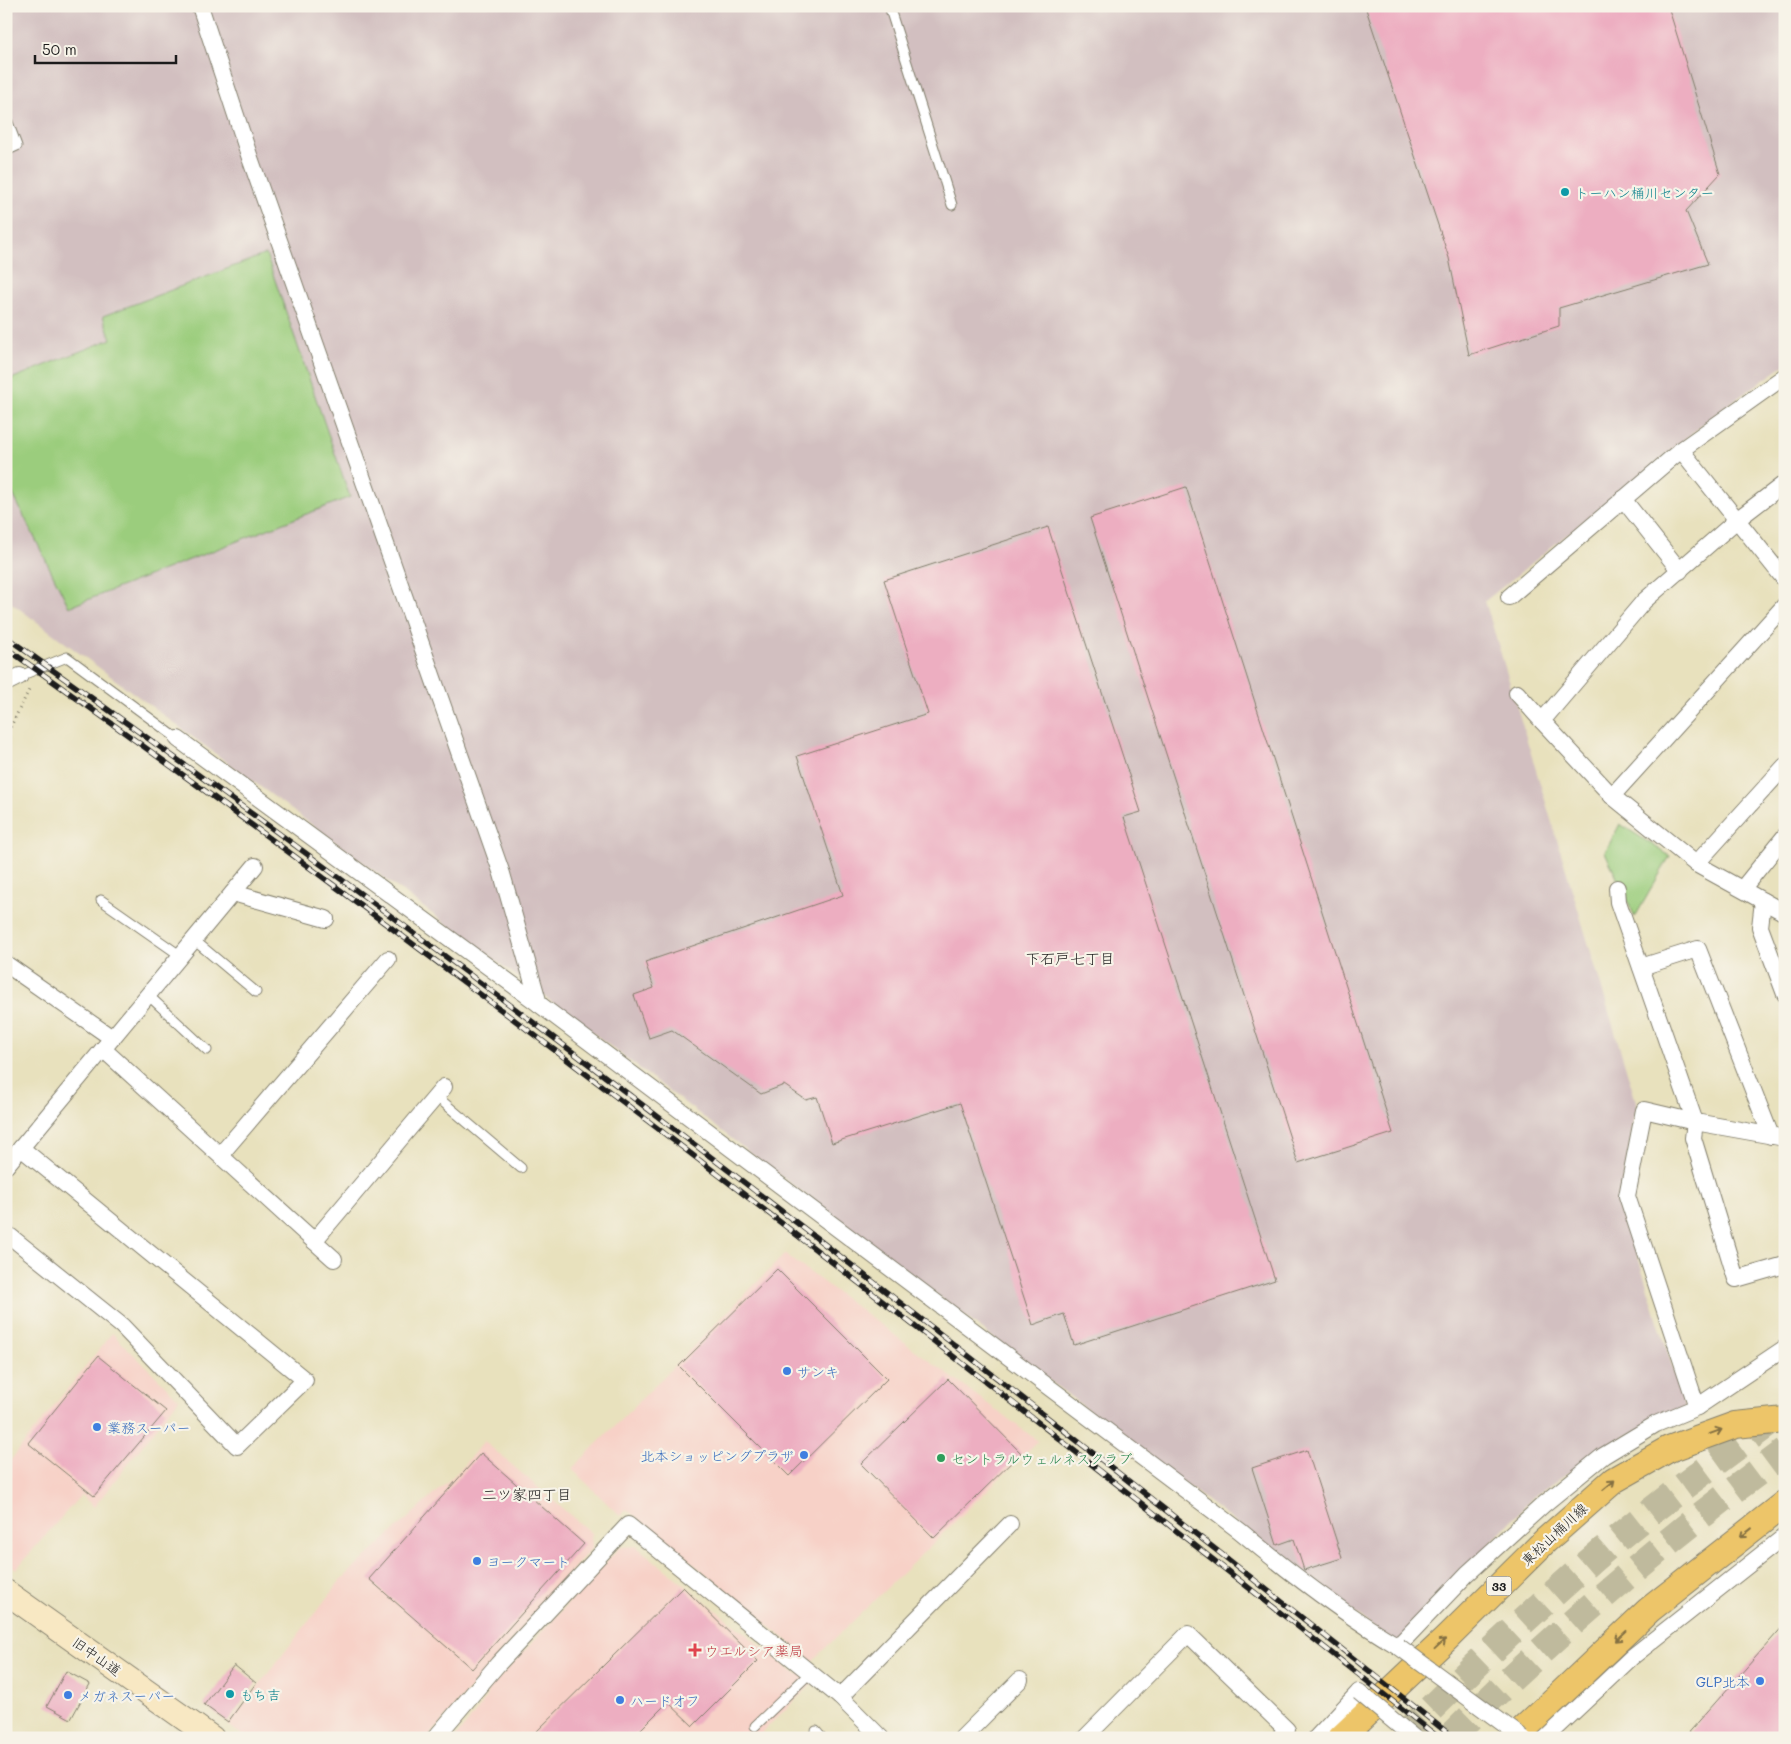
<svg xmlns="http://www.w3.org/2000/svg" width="1791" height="1744" font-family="Mali,'Klee One',sans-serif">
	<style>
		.built { fill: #f7d1c7 }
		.industrial { fill: #d2bfc0 }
		.green { fill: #9bcd7d; stroke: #5c744c }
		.building { fill: #edaec1 }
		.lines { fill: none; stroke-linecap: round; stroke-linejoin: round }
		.highway-tunnel { stroke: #bfba9d; stroke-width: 28; stroke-dasharray: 28 14; stroke-linecap: butt }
		.lane-casing { stroke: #827e6c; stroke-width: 11 }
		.street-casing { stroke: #827e6c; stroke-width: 18 }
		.secondary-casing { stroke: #827e6c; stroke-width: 26 }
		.primary-casing { stroke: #827e6c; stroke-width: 28 }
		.path { stroke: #827e6c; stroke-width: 3; stroke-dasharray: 1 4; stroke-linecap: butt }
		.lane { stroke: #fff; stroke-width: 9 }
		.street { stroke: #fff; stroke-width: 16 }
		.secondary { stroke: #f8e8c3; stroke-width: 24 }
		.primary { stroke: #edc569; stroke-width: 26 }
		.rail-casing { stroke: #1c1c1c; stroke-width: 5.5 }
		.rail { stroke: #f7f3e8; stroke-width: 4; stroke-dasharray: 11; stroke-linecap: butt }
		.street-bridge-casing { stroke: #827e6c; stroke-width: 18; stroke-linecap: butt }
		.street-bridge { stroke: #fff; stroke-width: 16 }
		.oneway { stroke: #847042 }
		.culture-dot { fill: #0f9aa8; stroke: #f7f3e8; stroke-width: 2 }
		.shop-dot { fill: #3f7fe0; stroke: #f7f3e8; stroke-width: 2 }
		.leisure-dot { fill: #2e9e5b; stroke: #f7f3e8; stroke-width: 2 }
		.health-dot { fill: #e0444e; stroke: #f7f3e8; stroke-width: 2 }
		.labels { text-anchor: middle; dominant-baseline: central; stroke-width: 4.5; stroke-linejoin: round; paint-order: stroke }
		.shield { fill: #f7f3e8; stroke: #5e5c59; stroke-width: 1 }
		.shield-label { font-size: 12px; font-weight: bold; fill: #1c1c1c }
		.culture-label { font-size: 14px; fill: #0d838f; stroke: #f7f3e8; text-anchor: start }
		.shop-label { font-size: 14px; fill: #366cbe; stroke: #f7f3e8; text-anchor: start }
		.leisure-label { font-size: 14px; fill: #27864d; stroke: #f7f3e8; text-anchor: start }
		.street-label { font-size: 14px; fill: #1c1c1c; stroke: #f7f3e8 }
		.health-label { font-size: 14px; fill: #be3a42; stroke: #f7f3e8; text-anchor: start }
		.neighbourhood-label { font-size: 15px; fill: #1c1c1c; stroke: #f7f3e8 }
	</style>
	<rect width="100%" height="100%" fill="#f7f3e8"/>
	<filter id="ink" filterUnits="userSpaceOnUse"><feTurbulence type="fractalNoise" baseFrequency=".02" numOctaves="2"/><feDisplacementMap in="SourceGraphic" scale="10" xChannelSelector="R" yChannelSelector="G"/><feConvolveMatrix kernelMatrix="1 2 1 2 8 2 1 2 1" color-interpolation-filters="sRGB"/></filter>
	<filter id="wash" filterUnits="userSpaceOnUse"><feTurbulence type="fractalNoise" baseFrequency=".0096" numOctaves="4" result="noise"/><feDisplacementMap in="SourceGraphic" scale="20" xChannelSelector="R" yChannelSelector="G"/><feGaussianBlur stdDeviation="1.12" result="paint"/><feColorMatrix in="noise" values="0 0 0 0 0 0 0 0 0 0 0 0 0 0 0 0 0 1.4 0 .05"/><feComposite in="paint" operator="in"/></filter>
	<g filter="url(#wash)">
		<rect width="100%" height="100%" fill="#e8e1bd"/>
		<g class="built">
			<path d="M785,1254L1038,1441L812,1661L626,1509L620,1516L572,1469Z"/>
			<path d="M112,1333L179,1399L94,1507L81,1495L16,1569L6,1562V1466Z"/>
			<path d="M484,1441L591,1533L592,1547L428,1738H246L228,1725L340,1581L459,1471Z"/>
			<path d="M636,1546L797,1675L800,1672L813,1683L762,1732L765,1738H455L481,1706L490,1688L620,1547Z"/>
		</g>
		<path class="industrial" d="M6,6H1785V365L1722,409L1485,601L1637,1105L1620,1199L1686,1411L1620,1439L1533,1497L1398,1646L568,1014L6,599Z"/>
		<g class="green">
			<path d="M266,254L350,497L69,607L6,480V381L111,339L103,316Z"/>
			<path d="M1620,824L1670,856L1635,917L1605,852Z"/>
		</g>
		<g id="blocks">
			<g class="building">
				<path d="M1365,6H1668L1720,174L1686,211L1708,264L1559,308V326L1469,355L1449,258Z"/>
				<path d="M1186,487L1393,1133L1298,1163L1090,518Z"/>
				<path d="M1048,527L1141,812L1124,817L1275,1280L1074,1345L1064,1314L1033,1325L960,1103L832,1143L817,1097L806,1100L784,1085L761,1094L672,1030L649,1038L634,995L654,988L645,962L843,895L797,756L928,714L884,580Z"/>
				<path d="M777,1269L887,1379L789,1476L679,1366Z"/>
				<path d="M98,1356L166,1411L94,1496L28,1443Z"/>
				<path d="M948,1379L1021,1453L934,1538L861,1464Z"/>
				<path d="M1307,1450L1342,1558L1304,1570L1294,1539L1277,1545L1252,1468Z"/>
				<path d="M481,1453L584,1544L472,1669L369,1579Z"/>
				<path d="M683,1587L758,1661L693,1726L668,1702L632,1738H530Z"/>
				<path d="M1785,1624V1738H1684Z"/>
				<path d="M234,1665L256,1683L228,1722L204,1705Z"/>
				<path d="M66,1671L90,1684L71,1719L47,1706Z"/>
			</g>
		</g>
	</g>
	<g filter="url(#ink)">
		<use href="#blocks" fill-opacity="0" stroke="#827e6c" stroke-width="1"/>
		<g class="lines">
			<g class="highway-tunnel">
				<path d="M1401,1738C1463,1676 1527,1616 1593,1559C1653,1507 1717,1461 1780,1415"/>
				<path d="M1450,1738C1554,1634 1666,1539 1785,1452"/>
			</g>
			<g class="lane-casing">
				<g id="lane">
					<path d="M889,6L952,205"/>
					<path d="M6,117L17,146L6,151"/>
					<path d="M20,676L67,657L178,739"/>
					<path d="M101,900L181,956"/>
					<path d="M194,940L256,992"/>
					<path d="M148,995L207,1050"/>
					<path d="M436,1096L521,1168"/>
					<path d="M755,1726L810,1673"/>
					<path d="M816,1731L822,1738"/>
				</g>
			</g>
			<g class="street-casing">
				<g id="street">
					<path d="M200,6L249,155L502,874L539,1004L1240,1531C1290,1573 1342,1613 1398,1646L1467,1574L1543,1505L1603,1456L1656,1424L1697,1407L1785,1348"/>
					<path d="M1681,450L1785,580"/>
					<path d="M1785,483L1738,519L1644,601L1542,721L1612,796L1696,864L1785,913"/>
					<path d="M1623,499L1680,571"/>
					<path d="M1509,597L1681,450L1785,376"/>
					<path d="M6,683L20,676"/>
					<path d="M1517,693L1542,721"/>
					<path d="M178,739L539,1004"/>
					<path d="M1612,796L1785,605"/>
					<path d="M1696,864L1785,766"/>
					<path d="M1617,888L1618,902L1695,1122L1693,1138L1736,1279L1785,1265"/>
					<path d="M1743,888L1785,836"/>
					<path d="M233,893L326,919"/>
					<path d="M1763,901L1760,927L1785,994"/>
					<path d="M6,964L112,1038"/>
					<path d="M1641,967L1698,949L1771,1136"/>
					<path d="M103,1049L314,1241L444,1087"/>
					<path d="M221,1154L388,959"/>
					<path d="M6,1166L255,866"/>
					<path d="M6,1233L122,1326L237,1446L305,1380L21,1148"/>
					<path d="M314,1241L334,1259"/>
					<path d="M1697,1407L1627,1196L1644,1110L1695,1122L1785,1138"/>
					<path d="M840,1697L1010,1524"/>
					<path d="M435,1738L498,1664L628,1525L840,1697L881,1738"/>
					<path d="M962,1738L1020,1680"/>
					<path d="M1085,1738L1188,1634L1287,1730L1279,1738"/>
					<path d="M1316,1738L1359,1692"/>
					<path d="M1546,1738L1632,1657L1785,1536"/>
				</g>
			</g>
			<g class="secondary-casing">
				<path id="secondary" d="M6,1592L212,1738"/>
			</g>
			<g class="primary-casing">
				<g id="primary">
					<path d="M1341,1738L1446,1639L1545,1541L1614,1480L1669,1449L1735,1425L1785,1420"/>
					<path d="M1514,1738L1649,1610L1785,1503"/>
				</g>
			</g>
			<path class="path" d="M6,736L29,690"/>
			<use href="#lane" class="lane"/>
			<use href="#street" class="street"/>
			<use href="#secondary" class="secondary"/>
			<use href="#primary" class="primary"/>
			<g class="rail-casing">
				<g id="rail">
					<path d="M6,637C501,987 979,1361 1454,1738"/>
					<path d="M6,648C496,995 969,1366 1439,1738"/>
				</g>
			</g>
			<use href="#rail" class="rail"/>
			<g class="street-bridge-casing">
				<g id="street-bridge">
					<path d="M1398,1646L1523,1738"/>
					<path d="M1359,1692L1414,1738"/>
				</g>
			</g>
			<use href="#street-bridge" class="street-bridge"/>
		</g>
		<defs><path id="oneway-shaft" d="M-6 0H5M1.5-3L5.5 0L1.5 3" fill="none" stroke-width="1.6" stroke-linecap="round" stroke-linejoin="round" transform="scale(1.25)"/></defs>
		<g class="oneway">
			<use href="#oneway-shaft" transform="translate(1715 1432) rotate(-20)"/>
			<use href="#oneway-shaft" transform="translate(1609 1485) rotate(-40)"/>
			<use href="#oneway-shaft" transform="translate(1746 1533) rotate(142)"/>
			<use href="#oneway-shaft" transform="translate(1621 1636) rotate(137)"/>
			<use href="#oneway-shaft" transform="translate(1440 1644) rotate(-43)"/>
		</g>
	</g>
	<g class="culture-dot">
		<circle cx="1565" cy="192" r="5"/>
		<circle cx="230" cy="1694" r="5"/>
	</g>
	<g class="shop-dot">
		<circle cx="787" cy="1371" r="5"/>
		<circle cx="97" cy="1427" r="5"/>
		<circle cx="804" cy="1455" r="5"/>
		<circle cx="477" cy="1561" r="5"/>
		<circle cx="1760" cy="1681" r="5"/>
		<circle cx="68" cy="1695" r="5"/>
		<circle cx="620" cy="1700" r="5"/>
	</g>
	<circle class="leisure-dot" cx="941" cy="1458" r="5"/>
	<path class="health-dot" d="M692.5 1642.5h5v5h5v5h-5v5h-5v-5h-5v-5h5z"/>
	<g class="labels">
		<rect class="shield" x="1486.5" y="1576.5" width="25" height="19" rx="4"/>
		<g class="shield-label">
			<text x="1499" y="1586">33</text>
		</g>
		<g class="culture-label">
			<text x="1575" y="192">トーハン桶川センター</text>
			<text x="240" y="1694">もち吉</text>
		</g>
		<g class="shop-label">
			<text x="797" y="1371">サンキ</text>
			<text x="107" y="1427">業務スーパー</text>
			<text x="794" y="1455" text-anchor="end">北本ショッピングプラザ</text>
			<text x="487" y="1561">ヨークマート</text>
			<text x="1750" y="1681" text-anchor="end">GLP北本</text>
			<text x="78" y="1695">メガネスーパー</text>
			<text x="630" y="1700">ハードオフ</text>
		</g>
		<g class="leisure-label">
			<text x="951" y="1458">セントラルウェルネスクラブ</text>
		</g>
		<g class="street-label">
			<text transform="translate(1554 1534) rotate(-43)">東松山桶川線</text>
			<text transform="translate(97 1656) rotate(35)">旧中山道</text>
		</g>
		<g class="health-label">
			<text x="705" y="1650">ウエルシア薬局</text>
		</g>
		<g class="neighbourhood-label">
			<text x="1070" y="958">下石戸七丁目</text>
			<text x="527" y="1494">二ツ家四丁目</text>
		</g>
	</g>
	<rect width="1791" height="1744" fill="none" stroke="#f7f3e8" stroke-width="25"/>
	<path d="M35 55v8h141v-8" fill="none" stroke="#1c1c1c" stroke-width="2.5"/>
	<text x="42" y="55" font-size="15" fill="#1c1c1c" stroke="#f7f3e8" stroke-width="4" paint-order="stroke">50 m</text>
</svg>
